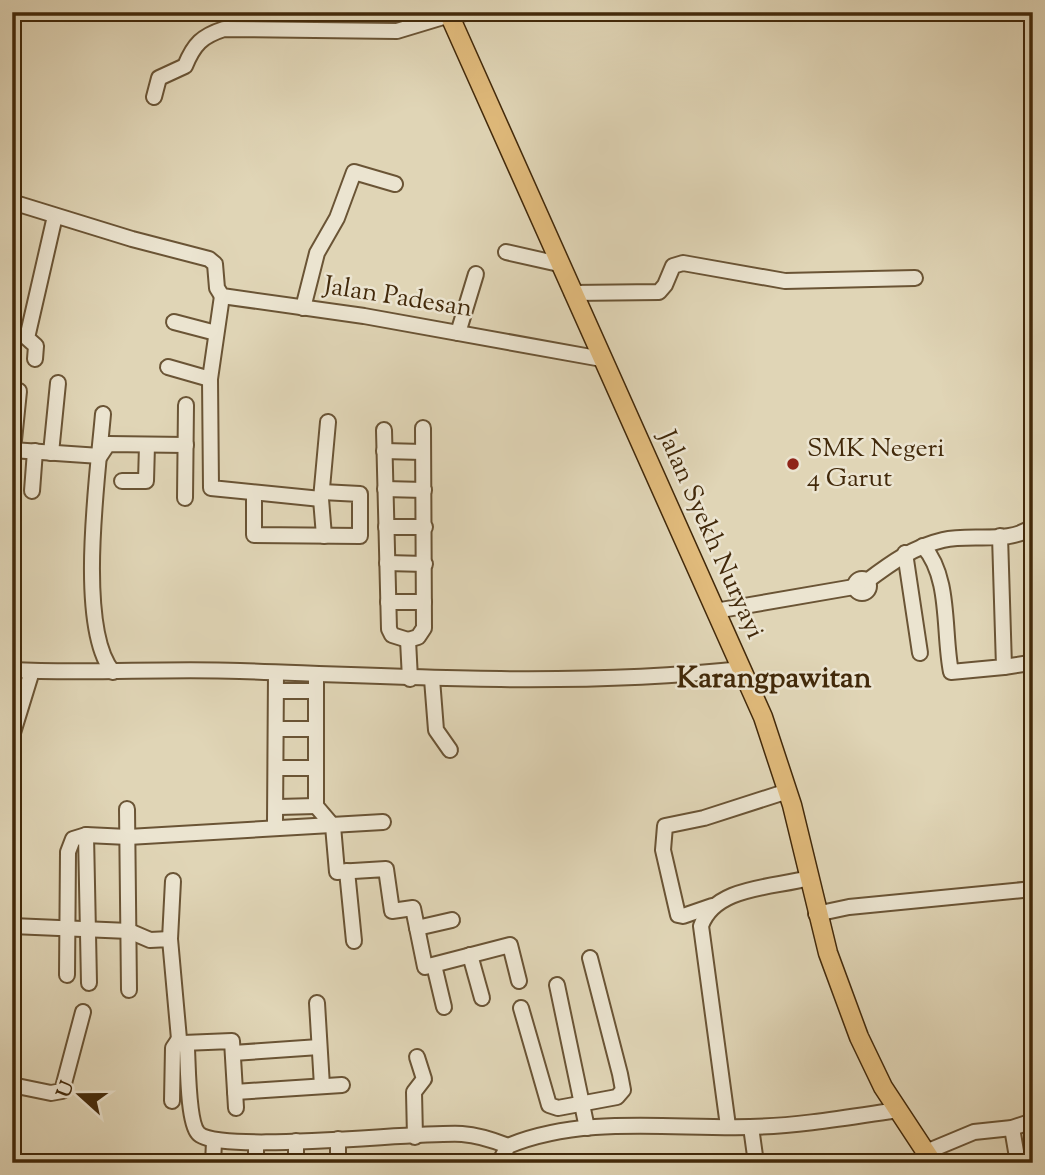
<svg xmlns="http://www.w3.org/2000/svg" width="1045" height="1175" font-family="'Sorts Mill Goudy',serif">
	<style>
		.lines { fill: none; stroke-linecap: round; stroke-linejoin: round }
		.minor-casing { stroke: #6a5435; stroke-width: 18 }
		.major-casing { stroke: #42290a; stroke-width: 21 }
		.minor { stroke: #ebe4d0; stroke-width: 14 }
		.major { stroke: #e0ba7b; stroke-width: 18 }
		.poi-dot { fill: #8f2418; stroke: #ebe4d0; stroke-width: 2.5 }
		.labels { text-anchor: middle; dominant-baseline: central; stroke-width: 5; stroke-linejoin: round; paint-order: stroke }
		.street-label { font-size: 26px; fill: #42290a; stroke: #ebe4d0 }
		.poi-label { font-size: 26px; fill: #42290a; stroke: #ebe4d0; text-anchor: start }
		.quarter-label { font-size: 30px; font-weight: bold; fill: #42290a; stroke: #ebe4d0 }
	</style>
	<rect width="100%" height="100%" fill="#e0d5b6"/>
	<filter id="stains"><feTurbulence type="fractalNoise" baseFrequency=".00286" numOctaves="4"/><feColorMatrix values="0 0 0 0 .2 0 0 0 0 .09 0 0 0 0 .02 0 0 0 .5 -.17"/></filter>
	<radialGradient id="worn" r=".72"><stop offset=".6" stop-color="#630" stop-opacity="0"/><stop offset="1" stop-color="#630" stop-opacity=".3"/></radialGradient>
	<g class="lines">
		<g class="minor-casing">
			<g id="minor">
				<path d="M154,97L159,78L185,66C194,44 202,36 224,29L397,31L450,15L473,12"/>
				<path d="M12,202L132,239L209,259L215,264L217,288L222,296L364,316L602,359"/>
				<path d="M506,252L559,264"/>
				<path d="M572,293L659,292L665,285L673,266L683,263L785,281L915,278"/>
				<path d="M303,308L317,253L337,218L354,172L395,184"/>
				<path d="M174,322L216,333"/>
				<path d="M458,333L476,274"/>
				<path d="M35,359L36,346L27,338L55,216"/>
				<path d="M168,367L210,379L222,296"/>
				<path d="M210,379L211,488L321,499"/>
				<path d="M103,414C98,473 76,628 113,672"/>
				<path d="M384,430L389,629L392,635L408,640"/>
				<path d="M12,450L100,456L108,444L186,445"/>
				<path d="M13,450L19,391"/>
				<path d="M384,451L423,452"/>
				<path d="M51,453L58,383"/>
				<path d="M122,481H146L147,445"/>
				<path d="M385,489L424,490"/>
				<path d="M32,491L35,451"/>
				<path d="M254,494V535L360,536V494L322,492"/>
				<path d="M185,498L186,405"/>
				<path d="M386,527H425"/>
				<path d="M324,536L321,499L328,422"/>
				<path d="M923,546C951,577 943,632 951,672L1004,667L1000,536"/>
				<path d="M905,553L920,653"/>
				<path d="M387,563L425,564"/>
				<circle cx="862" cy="586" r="7"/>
				<path d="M867,581C891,563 913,547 943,540C972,533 1010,545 1033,526"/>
				<path d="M388,602H424"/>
				<path d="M715,611L854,587"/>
				<path d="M1004,667L1030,663"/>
				<path d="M12,670C88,674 164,668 240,671C407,677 575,687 742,669"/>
				<path d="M316,674V806L333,826L337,872L386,869L392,911L413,908L425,967L510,945L519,981"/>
				<path d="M410,679L408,640L418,637L424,628L423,428"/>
				<path d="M432,679L436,730L450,750"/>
				<path d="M279,691H316"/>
				<path d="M278,729H316"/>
				<path d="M12,736L32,671"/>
				<path d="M278,768H316"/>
				<path d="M278,807L316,806"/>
				<path d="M127,809L129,990"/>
				<path d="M275,822L276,673"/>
				<path d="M86,835L89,983"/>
				<path d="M347,871L354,941"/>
				<path d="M712,906L683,916L678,915L663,850L665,826L704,818L788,791"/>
				<path d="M816,914L849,907L1033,889"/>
				<path d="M12,926L129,931L150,940L170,939L179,1039L187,1049C188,1066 188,1122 198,1133C216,1155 421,1131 462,1134C477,1135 493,1140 508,1146"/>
				<path d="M417,928L452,920"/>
				<path d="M170,939L173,881"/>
				<path d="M470,955L482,998"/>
				<path d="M434,965L444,1007"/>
				<path d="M67,975L68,852L73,839L86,835L128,837L383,822"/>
				<path d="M557,985L587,1128"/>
				<path d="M317,1003L322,1086"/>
				<path d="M521,1008L549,1105L558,1108L617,1097L623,1090L620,1074L590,958"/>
				<path d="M183,1043L232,1041L236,1108"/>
				<path d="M233,1053L319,1047"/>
				<path d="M12,1085L51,1093L62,1091L83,1012"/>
				<path d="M235,1092L342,1085"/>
				<path d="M172,1101L173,1048L179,1039"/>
				<path d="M728,1126L701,926C715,886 773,888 809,878"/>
				<path d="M751,1127L756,1163"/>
				<path d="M1012,1128L1018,1163"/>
				<path d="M415,1137L414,1092L424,1079L417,1057"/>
				<path d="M256,1143V1163"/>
				<path d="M926,1152L974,1132L1012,1128L1033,1121"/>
				<path d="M213,1163L214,1142"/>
				<path d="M296,1163V1141"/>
				<path d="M338,1163V1139"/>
				<path d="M499,1163L508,1146C582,1115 671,1129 750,1127C799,1126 850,1117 898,1110"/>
			</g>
		</g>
		<g class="major-casing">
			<path id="major" d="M448,12L763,717L792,805L828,953L859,1037L883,1087L933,1163"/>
		</g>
		<use href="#minor" class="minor"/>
		<use href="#major" class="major"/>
	</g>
	<circle class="poi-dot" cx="793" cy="464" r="7"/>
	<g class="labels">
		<g class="street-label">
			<text transform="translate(398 298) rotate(9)">Jalan Padesan</text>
			<text transform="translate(710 535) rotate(66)">Jalan Syekh Nuryayi</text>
		</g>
		<g class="poi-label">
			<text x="807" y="449">SMK Negeri<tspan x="807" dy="30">4 Garut</tspan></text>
		</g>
		<g class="quarter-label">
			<text x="774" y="679">Karangpawitan</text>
		</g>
	</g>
	<rect width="1045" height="1175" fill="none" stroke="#e0d5b6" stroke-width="42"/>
	<rect x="14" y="14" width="1017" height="1147" fill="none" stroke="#42290a" stroke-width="3.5"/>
	<rect x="21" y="21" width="1003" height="1133" fill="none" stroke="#42290a" stroke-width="2"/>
	<g transform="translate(80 1095) rotate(291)" stroke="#ebe4d0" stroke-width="5" paint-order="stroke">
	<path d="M0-5L12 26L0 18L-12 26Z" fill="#42290a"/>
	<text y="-10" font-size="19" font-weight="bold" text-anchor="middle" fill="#42290a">U</text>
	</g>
	<rect width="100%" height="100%" filter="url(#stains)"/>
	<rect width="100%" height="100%" fill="url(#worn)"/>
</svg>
